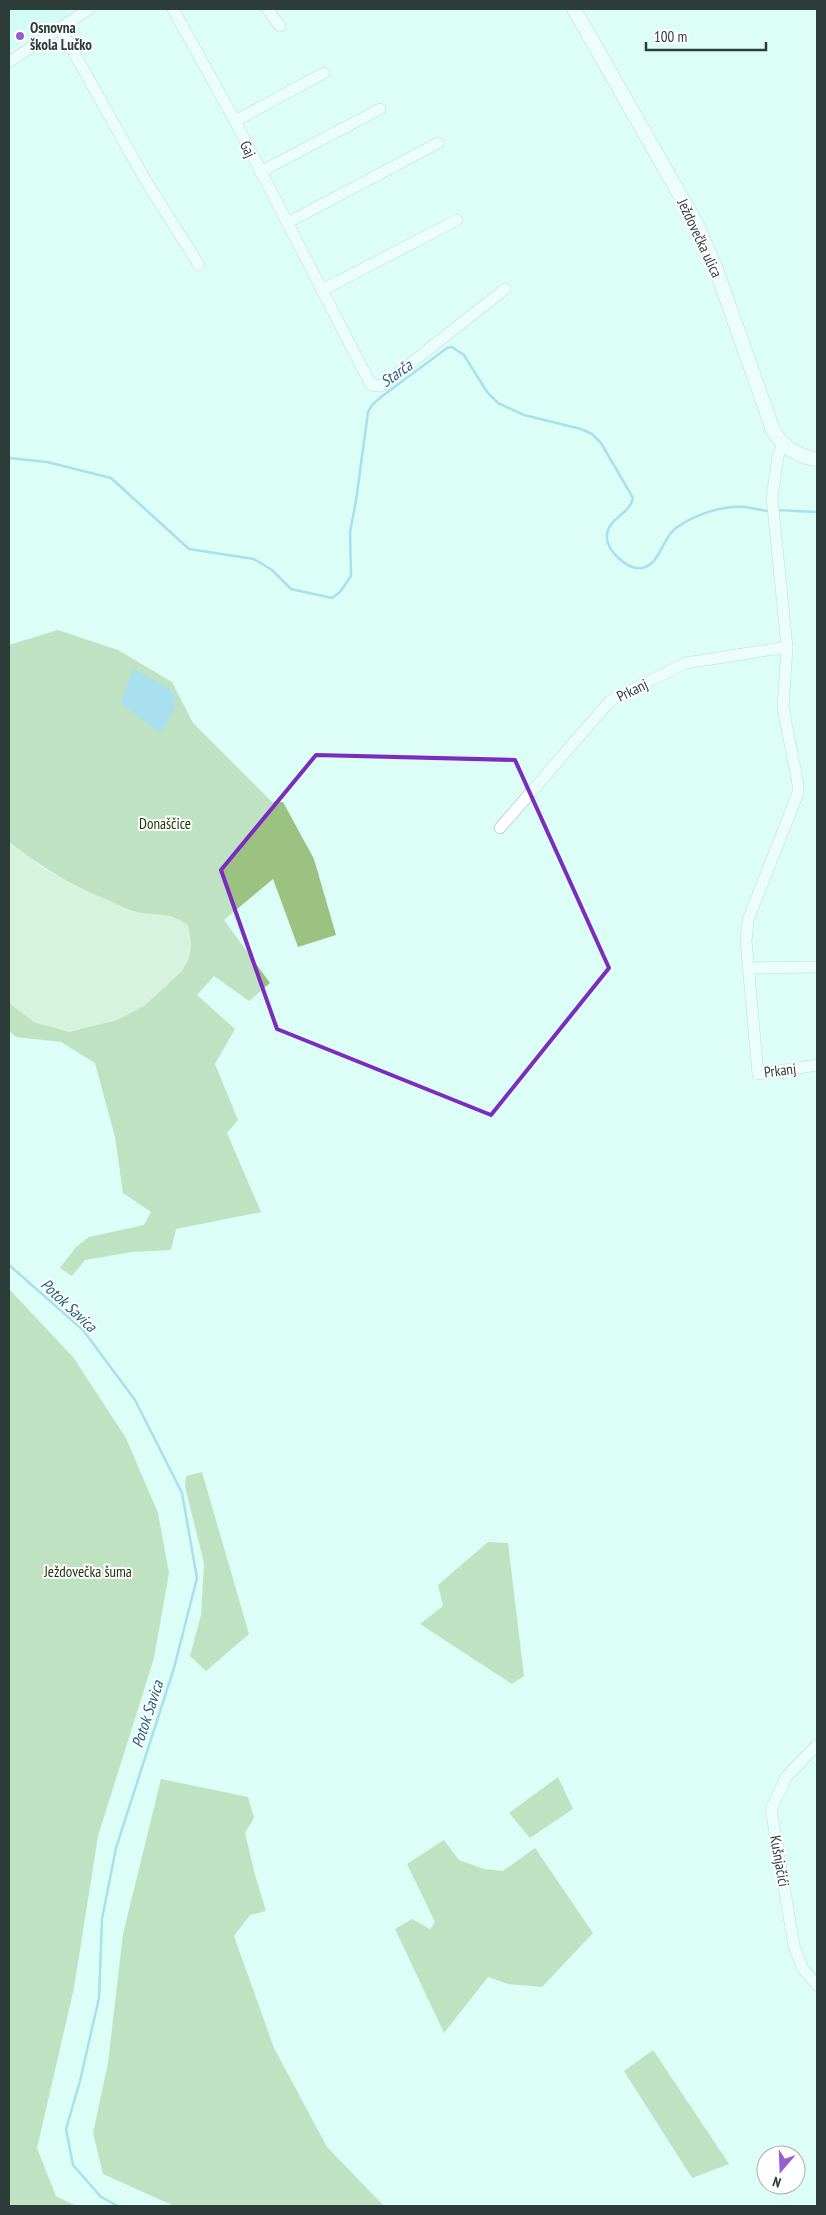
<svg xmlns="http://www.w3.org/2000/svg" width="826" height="2215" font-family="'PT Sans Narrow',sans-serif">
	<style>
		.built { fill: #c7faf0 }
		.green { fill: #cfe7bf }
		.forest { fill: #9cc281 }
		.water { fill: #6cbce4 }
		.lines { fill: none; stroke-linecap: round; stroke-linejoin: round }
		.stream { stroke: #6cbce4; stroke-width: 2.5 }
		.minor-casing { stroke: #92bab2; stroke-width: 12 }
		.major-casing { stroke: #92bab2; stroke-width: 15 }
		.minor { stroke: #fff; stroke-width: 11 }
		.major { stroke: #fff; stroke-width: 14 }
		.marked { fill: none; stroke: #7b2cbf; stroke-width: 4; stroke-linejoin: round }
		.poi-dot { fill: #985cd3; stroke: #fff; stroke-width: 2 }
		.labels { text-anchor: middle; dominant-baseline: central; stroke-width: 4; stroke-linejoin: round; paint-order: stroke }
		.poi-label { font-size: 15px; font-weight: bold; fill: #2c3c39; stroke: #fff; text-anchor: start }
		.street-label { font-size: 15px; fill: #2c3c39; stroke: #fff }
		.park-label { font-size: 15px; fill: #1b3304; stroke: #fff }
		.water-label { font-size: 16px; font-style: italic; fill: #1e5d78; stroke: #fff }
	</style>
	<rect width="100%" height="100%" fill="#ddfef7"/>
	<path class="built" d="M9,9H69L66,11L70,16L64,21L56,19L9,51Z"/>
	<path class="green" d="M9,842L47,871L136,912L162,913L176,917L188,925L191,944L189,958L182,971L144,1006L117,1020L69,1032L34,1022L9,1003Z"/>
	<g class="forest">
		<path d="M58,630L118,650L172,682L193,723L272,802H283L314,859L336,935L298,947L273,879L224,920L270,983L249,1001L214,976L197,995L235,1029L215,1064L238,1120L227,1133L261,1212L176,1229L171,1250L132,1252L85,1260L72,1276L60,1268L76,1247L89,1237L144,1225L151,1212L123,1193L115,1137L95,1063L61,1042L16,1037L9,1031V1003L34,1022L69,1032L117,1020L144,1006L182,971L189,958L191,944L188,925C166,910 159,917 137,912C127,910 117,904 108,900C69,884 43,868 9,842V645Z"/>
		<path d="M9,1289L73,1357L126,1438L158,1513L169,1573L154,1658L98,1836L74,1988L37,2148L56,2196L76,2206H9Z"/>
		<path d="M202,1472L249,1634L206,1671L190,1656L201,1615L204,1563L185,1487L186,1476Z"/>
		<path d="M488,1542L508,1543L524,1676L512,1684L420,1624L443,1606L438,1585Z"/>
		<path d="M558,1777L573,1809L530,1838L509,1813Z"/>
		<path d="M161,1779L248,1797L254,1818L245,1833L255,1875L266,1911L250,1915L234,1936L274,2048L327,2147L384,2206H174L103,2174L93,2133L108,2063L123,1934Z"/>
		<path d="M444,1840L459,1860L484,1869L503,1871L535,1848L593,1933L542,1987L508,1984L488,1977L444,2033L395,1929L412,1919L430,1929L435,1922L407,1864Z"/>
		<path d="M653,2050L729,2164L692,2178L624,2071Z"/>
	</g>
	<path class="water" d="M133,668L171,690C182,702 169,718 163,730L160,732L121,704Z"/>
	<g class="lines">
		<g class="stream">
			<path d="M9,458L47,462L111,478L189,549L254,559L272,570L291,589L332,598L340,592L351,576L350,532L356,501L368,412L372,405L381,397L447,348L452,347L464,355L487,392L498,403L524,415L581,429L592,434L601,443L633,498C630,514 609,518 607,534C605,550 627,570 642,568C660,565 662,538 676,528C694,515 722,505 745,507C754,508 761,511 771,511"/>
			<path d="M776,510L817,512"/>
			<path d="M9,1265L83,1330L135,1400L182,1493L197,1578L174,1668L116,1848L102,1919L99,1998L80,2081L66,2129L73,2165L101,2197L118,2206"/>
		</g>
		<g class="minor-casing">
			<g id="minor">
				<path d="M173,9L235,121L371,385L380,386L387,382L505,289"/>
				<path d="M267,9L280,26"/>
				<path d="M60,28L146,181L199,265"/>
				<path d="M9,62L89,9"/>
				<path d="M235,121L324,73"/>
				<path d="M260,172L380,109"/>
				<path d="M287,223L438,143"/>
				<path d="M322,290L457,220"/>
				<path d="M783,445L778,456L772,497L787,647L783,708L798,784V793L748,920L746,941L758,1074L817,1065"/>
				<path d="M500,828L610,701L686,663L787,647"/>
				<path d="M748,968L817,967"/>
				<path d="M817,1745L787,1776L771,1809L794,1946L803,1969L817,1985"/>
			</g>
		</g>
		<g class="major-casing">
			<path id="major" d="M574,9L697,225L716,269L773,430C783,448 797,455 817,460"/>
		</g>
		<use href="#minor" class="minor"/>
		<use href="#major" class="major"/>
	</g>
	<path d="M0 0H826V2215H0ZM316,755L515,760L609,968L491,1115L277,1029L221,870Z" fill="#ddfef7" fill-opacity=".55" fill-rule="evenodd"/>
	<path class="marked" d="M316,755L515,760L609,968L491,1115L277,1029L221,870Z"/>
	<circle class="poi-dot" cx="20" cy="36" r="5"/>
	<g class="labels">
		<g class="poi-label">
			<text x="30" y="27">Osnovna<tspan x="30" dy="17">škola Lučko</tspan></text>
		</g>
		<g class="street-label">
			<text transform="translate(248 149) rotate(64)">Gaj</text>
			<text transform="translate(700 238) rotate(65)">Ježdovečka ulica</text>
			<text transform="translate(632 690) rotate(-26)">Prkanj</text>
			<text transform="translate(780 1070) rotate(-7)">Prkanj</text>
			<text transform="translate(780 1861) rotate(80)">Kušnjačići</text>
		</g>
		<g class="park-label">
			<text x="165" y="823">Donaščice</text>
			<text x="88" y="1571">Ježdovečka šuma</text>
		</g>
		<g class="water-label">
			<text transform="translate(396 373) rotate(-35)">Starča</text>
			<text transform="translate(69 1305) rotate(43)">Potok Savica</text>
			<text transform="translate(147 1714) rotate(-72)">Potok Savica</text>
		</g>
	</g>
	<rect width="826" height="2215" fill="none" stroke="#2c3c39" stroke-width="20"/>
	<g transform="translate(781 2170) rotate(199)"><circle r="24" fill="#ffffff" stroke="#abb1b0"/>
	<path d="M0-4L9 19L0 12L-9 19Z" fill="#985cd3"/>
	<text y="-8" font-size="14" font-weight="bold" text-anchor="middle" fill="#2c3c39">N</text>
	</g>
	<path d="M646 42v8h120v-8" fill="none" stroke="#2c3c39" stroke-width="2.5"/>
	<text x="654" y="42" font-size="15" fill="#2c3c39" stroke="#ffffff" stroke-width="4" paint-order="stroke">100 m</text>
</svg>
